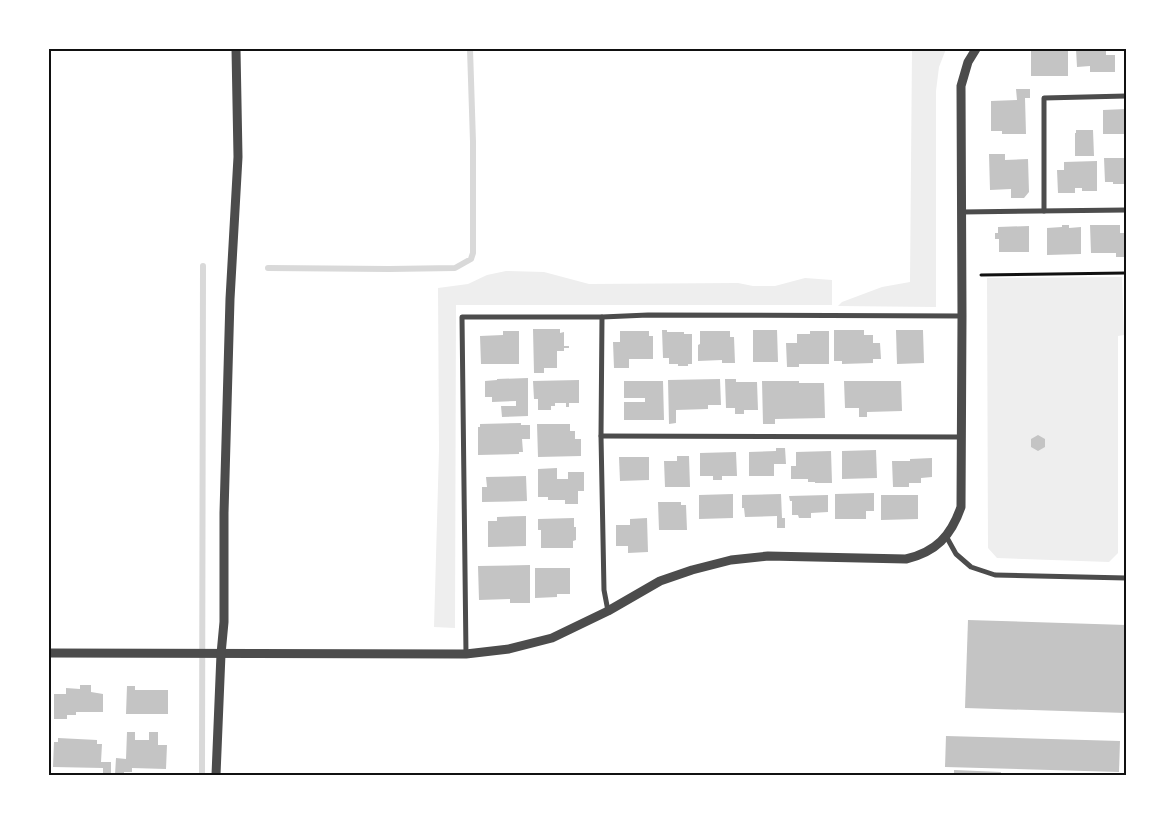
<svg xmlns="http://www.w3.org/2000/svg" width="1175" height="824" font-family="'Playfair Display',serif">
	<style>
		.green { fill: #eee }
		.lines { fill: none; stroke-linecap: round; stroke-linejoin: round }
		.stream { stroke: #d9d9d9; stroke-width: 6 }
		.building { fill: #c4c4c4 }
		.path { stroke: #111; stroke-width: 3 }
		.minor { stroke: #4c4c4c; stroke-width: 5 }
		.tertiary { stroke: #4c4c4c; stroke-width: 9 }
		.neatline { fill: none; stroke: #111; stroke-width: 2 }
	</style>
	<rect width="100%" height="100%" fill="#fff"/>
	<g class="green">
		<path d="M912,49H946L939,67L936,91V307L838,306L842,302L882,287L910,282Z"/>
		<path d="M506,271L544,272L589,284L738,283L753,286H775L805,278L832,280V305H456L455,628L434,627L439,450L438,288L468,284L487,275Z"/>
		<path d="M1122,277L1124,335L1118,336V553L1109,562L997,558L988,548L987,278Z"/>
	</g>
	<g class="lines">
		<g class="stream">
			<path d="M268,268L389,269L455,268L471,259L473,253V142L470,49"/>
			<path d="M202,775L203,266"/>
		</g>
	</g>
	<g class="building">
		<rect x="1031" y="49" width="37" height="27"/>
		<path d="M1076,49H1106V55H1115V72H1090V66L1077,67Z"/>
		<path d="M1016,89H1030V98H1025L1026,134H1002V131H991V101L1017,100Z"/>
		<path d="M1126,109V134H1103V110Z"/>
		<path d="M1076,130H1093L1094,156H1075V133H1076Z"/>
		<path d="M989,154H1005V160L1028,159L1029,192L1024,198H1011V189L990,190Z"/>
		<path d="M1104,158H1126V184H1113V182H1105Z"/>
		<path d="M1097,161V191H1082V188H1075V193H1058L1057,170H1064V162Z"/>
		<path d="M1062,225H1069V228L1081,227V254L1047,255V228L1062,227Z"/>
		<path d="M1090,225H1120V233H1126V257H1116V253H1091Z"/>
		<path d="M1029,226V252H999V239H995V233H998V227Z"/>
		<path d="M533,329H560V333L564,332V346H569V348H564V351H557V368H544V373H534Z"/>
		<path d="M662,330H667V332H684V334H692V364H688V366H678V364H669V358H663Z"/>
		<path d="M753,330H777L778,362H753Z"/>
		<path d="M834,330H864V335H873V343H880L881,359H873V363L842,364V361H834Z"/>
		<path d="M896,330H923L924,363L897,364Z"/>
		<path d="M503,331H519V364H481L480,336L503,335Z"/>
		<path d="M620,331H649V336H653V359H629V368H614L613,342H620Z"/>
		<path d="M700,331H730V337H734L735,363H722V360L698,361V345L700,344Z"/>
		<path d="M810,331H829V364H799V367H787L786,343H797V334H810Z"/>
		<path d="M528,378V416L502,417L501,406H516V401L492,402V397H485V381L497,380V379Z"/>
		<path d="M720,379L721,405H708V409L676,410V423L669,424L668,380Z"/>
		<path d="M725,379H736V382H757L758,410H744V414H735V408H726Z"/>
		<path d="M579,380V403H569V407H566V403H555V406H551V410H538V399H534L533,381Z"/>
		<path d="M624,381H663L664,420H624V402H645V398H624Z"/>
		<path d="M762,381H799V383H824L825,418L775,419V424H763Z"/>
		<path d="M844,381H901L902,411L867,412V417H859V408H845Z"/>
		<path d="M521,423V425H530V439H522L523,452H519V454L478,455V427H480V424Z"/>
		<path d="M537,424H570V431H575V439H581V456L538,457Z"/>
		<path d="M1038,435L1045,439V447L1038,451L1031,447V439Z"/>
		<path d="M776,448H785L786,464H774V476H749V452L776,451Z"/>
		<path d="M876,450L877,478L842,479V451Z"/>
		<path d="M831,451L832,483H815V482H808V479H791V466H796V452Z"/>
		<path d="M736,452L737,476H722V480H713V476H700V453Z"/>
		<path d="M677,456H689L690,487H665L664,461H677Z"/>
		<path d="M619,457H649V480L620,481Z"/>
		<path d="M932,458V477L921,478V483H909V487H893L892,461H910V459Z"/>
		<path d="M557,468V479H568V472H584V491H578V504H565V500H548V497H538V469Z"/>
		<path d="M526,476L527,501L482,502V487H487L486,477Z"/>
		<path d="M874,493V511H866V519H835V494Z"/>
		<path d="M733,494V518L699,519V495Z"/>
		<path d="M781,494L782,518H785V528H777V516L745,517L744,508H742V495Z"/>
		<path d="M828,495V512L811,513V518H799L798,515H792V501H790L789,496Z"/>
		<path d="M881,495H918V519L881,520Z"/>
		<path d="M658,502H681V505H686L687,530H659Z"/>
		<path d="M526,516V546L488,547V521H497V517Z"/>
		<path d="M574,518V527H576V540L573,541V548H541V530H538V519Z"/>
		<path d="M647,518L648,552L628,553V546H616V525H630V519Z"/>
		<path d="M530,565V603H510V599L479,600L478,566Z"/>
		<path d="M535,568H570V594H557V597L535,598Z"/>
		<path d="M968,620L1126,625V713L965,708Z"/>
		<path d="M80,685H91V692L103,694V712H76V715H67V719H54V694H66V688L80,689Z"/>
		<path d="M127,686H135V690H168V714H126Z"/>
		<path d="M127,732H135V740H149V732H158V745H167L166,769L132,768V772H124V775H115L116,758L126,759Z"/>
		<path d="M946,736L1120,741L1119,772L945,767Z"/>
		<path d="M58,738L97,740V744H102L101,762H111V775H103V768L53,767L54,742H58Z"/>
		<path d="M954,770L1001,772V775H954Z"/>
	</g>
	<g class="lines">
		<path class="path" d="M981,275L1126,273"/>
		<g class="minor">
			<path d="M1044,211V98L1126,96"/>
			<path d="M962,212L1126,210"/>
			<path d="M602,317L601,436L604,590L608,611"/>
			<path d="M601,436L961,437"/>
			<path d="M946,536L956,554L971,567L995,575L1126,578"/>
			<path d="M466,654L462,317H602L648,315L962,316"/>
		</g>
		<g class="tertiary">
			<path d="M49,653L466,654L509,649L552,638L608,611L660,581L692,570L731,560L768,556L906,559C936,552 951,536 961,507L962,316L961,86L968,62L976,49"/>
			<path d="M216,775L221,654L224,622V513L230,299L238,157L236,49"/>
		</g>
	</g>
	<rect width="1175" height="824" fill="none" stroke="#ffffff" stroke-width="100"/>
	<rect x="50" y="50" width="1075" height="724" class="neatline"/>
</svg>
